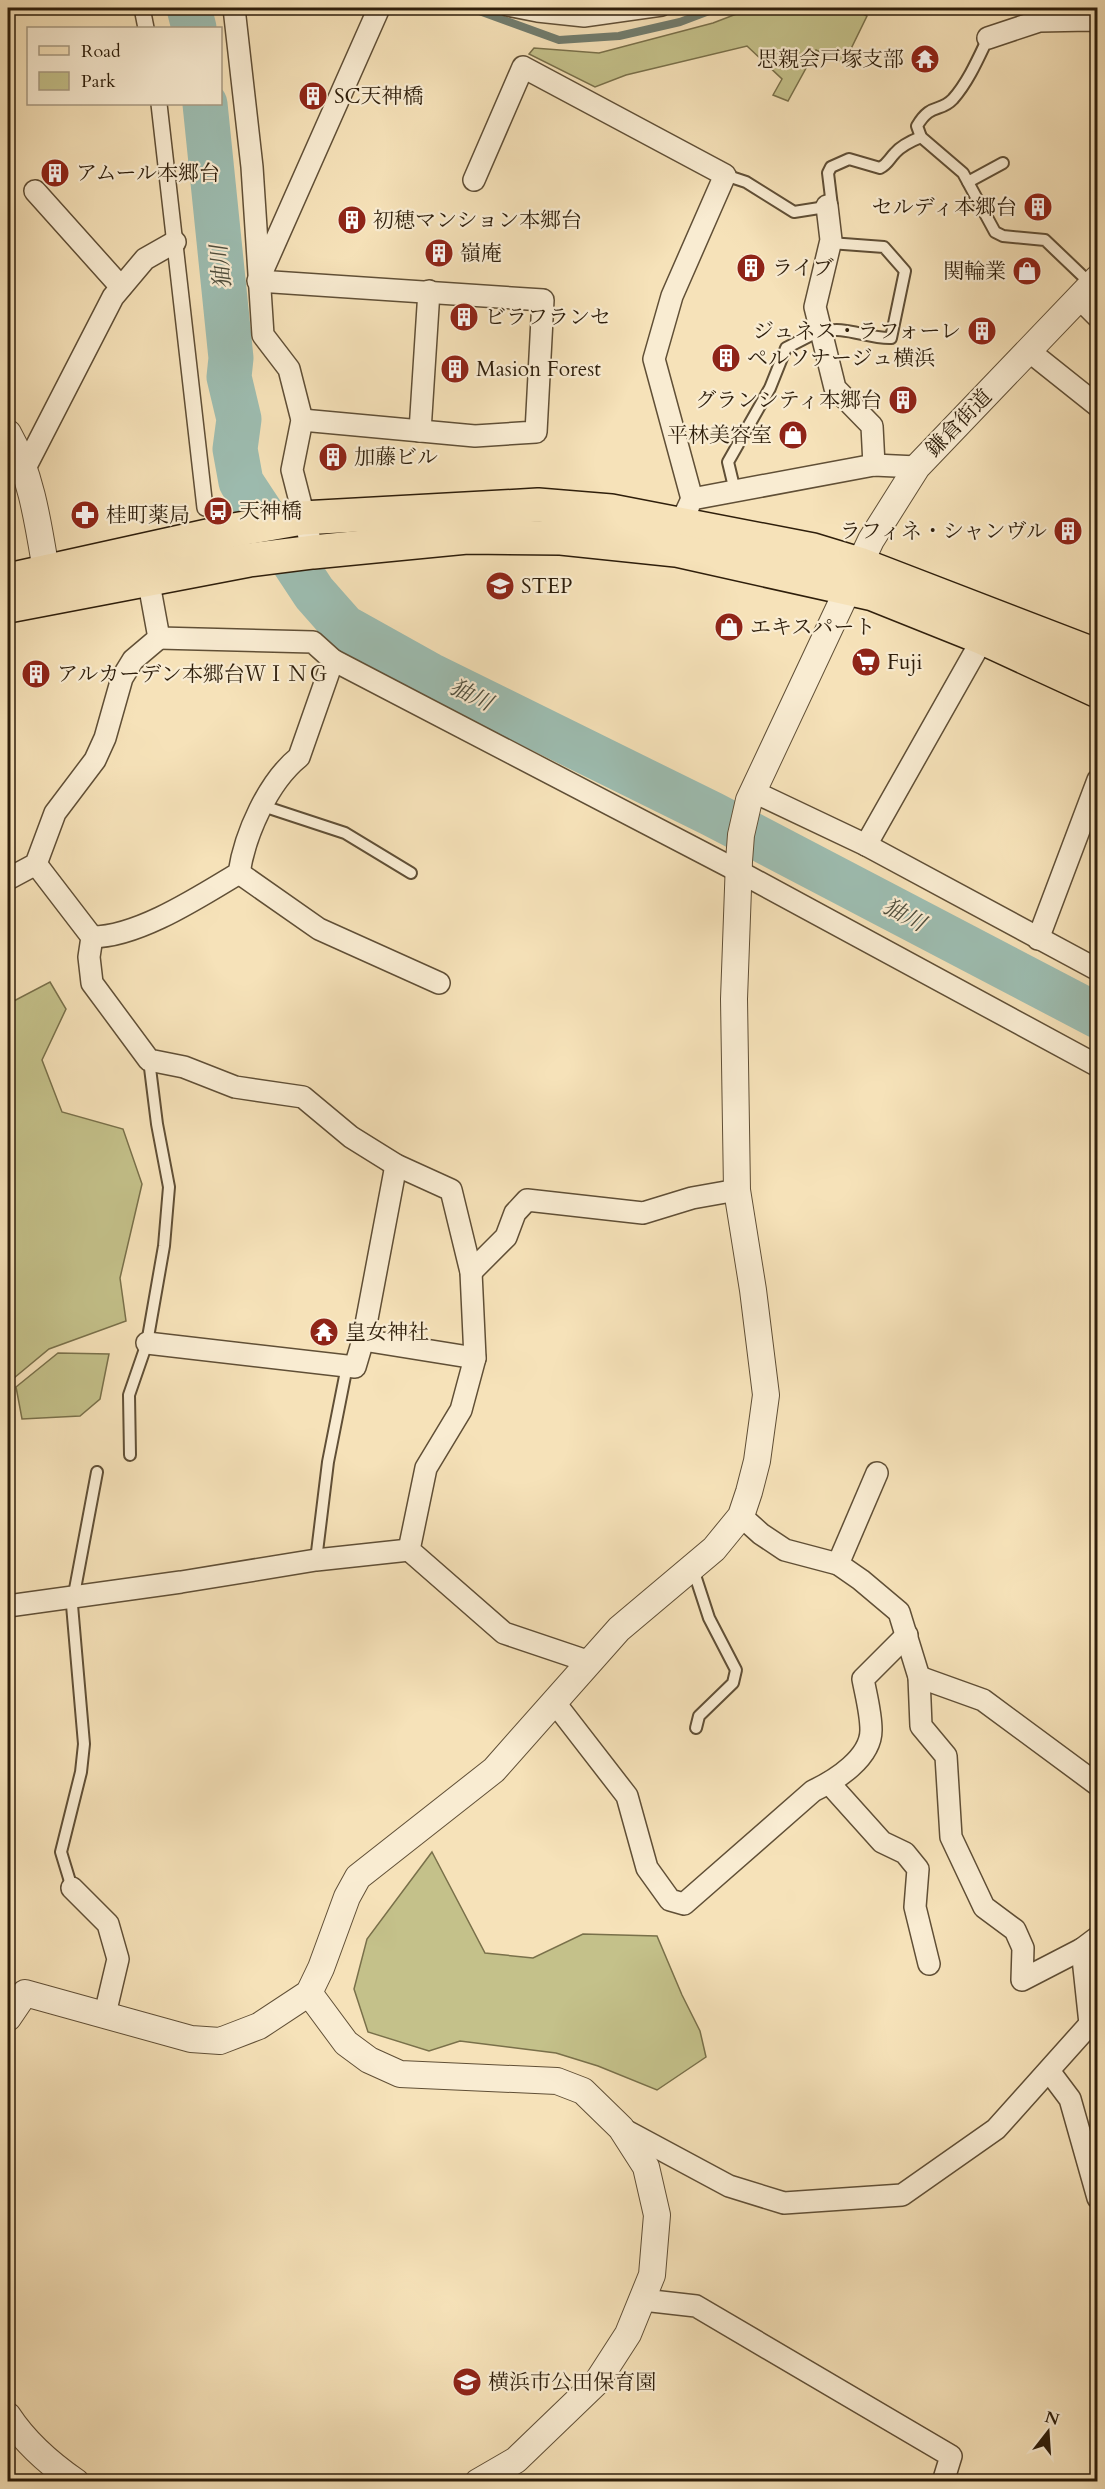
<svg xmlns="http://www.w3.org/2000/svg" width="1105" height="2489" font-family="Cardo,'Noto Serif JP',serif">
	<style>
		.green { fill: #c4c18a; stroke: #79704a; stroke-width: 1.5 }
		.lines { fill: none; stroke-linecap: round; stroke-linejoin: round }
		.stream { stroke: #717d6f; stroke-width: 8 }
		.river { stroke: #9dbdb1; stroke-width: 45 }
		.service-casing { stroke: #604f36; stroke-width: 14 }
		.pedestrian-casing { stroke: #604f36; stroke-width: 18 }
		.minor-casing { stroke: #604f36; stroke-width: 24 }
		.tertiary-casing { stroke: #604f36; stroke-width: 28 }
		.primary-casing { stroke: #2e1e0b; stroke-width: 36 }
		.service { stroke: #f9ecd2; stroke-width: 10 }
		.pedestrian { stroke: #f9ecd2; stroke-width: 15 }
		.minor { stroke: #f9ecd2; stroke-width: 21 }
		.tertiary { stroke: #f9ecd2; stroke-width: 26 }
		.primary { stroke: #f6e2b9; stroke-width: 33 }
		.labels { text-anchor: middle; dominant-baseline: central; stroke-width: 4.5; stroke-linejoin: round; paint-order: stroke }
		.poi-label { font-size: 21px; fill: #2e1e0b; stroke: #f9ecd2; text-anchor: start }
		.street-label { font-size: 21px; fill: #2e1e0b; stroke: #f9ecd2 }
		.water-label { font-size: 22px; font-style: italic; fill: #4f4e3d; stroke: #f9ecd2 }
	</style>
	<rect width="100%" height="100%" fill="#f6e2b9"/>
	<filter id="stains"><feTurbulence type="fractalNoise" baseFrequency=".00333" numOctaves="4"/><feColorMatrix values="0 0 0 0 .2 0 0 0 0 .09 0 0 0 0 .02 0 0 0 .5 -.17"/></filter>
	<radialGradient id="worn" r=".72"><stop offset=".6" stop-color="#630" stop-opacity="0"/><stop offset="1" stop-color="#630" stop-opacity=".3"/></radialGradient>
	<g class="green">
		<path d="M752,8H852L867,16L844,63L816,50L788,101L773,95L782,79L747,46L626,75L595,87L529,54L534,48L599,53L713,23Z"/>
		<path d="M50,982L66,1009L42,1060L62,1112L123,1129L142,1184L120,1278L126,1321L49,1349L8,1383V1004Z"/>
		<path d="M58,1353L109,1354L100,1399L80,1416L22,1419L16,1387Z"/>
		<path d="M432,1852L485,1953L533,1958L583,1934L657,1936L682,1995L700,2031L706,2057L657,2090L598,2066L556,2053L460,2041L429,2051L368,2032L354,1989L367,1939Z"/>
	</g>
	<g class="lines">
		<path class="stream" d="M471,8L559,40L619,36L680,22L717,8"/>
		<g class="river">
			<path d="M189,8L194,28"/>
			<path d="M205,104L231,358L229,377L239,419L235,449L241,482L314,593L344,627L430,675L712,814L1098,1016"/>
		</g>
		<g class="service-casing">
			<g id="service">
				<path d="M988,38C978,59 968,82 953,99C940,113 931,102 917,126L921,137L963,173L995,232L1003,236L1045,240L1091,284"/>
				<path d="M725,175L746,182L794,212L832,206L828,173L831,167L849,159L880,168C888,164 889,159 895,153C902,145 911,141 921,137"/>
				<path d="M968,182L1003,163"/>
				<path d="M822,333C842,324 867,339 891,338L905,271L884,247L830,243"/>
				<path d="M735,491L728,462L770,388L786,348L821,330"/>
				<path d="M263,806L345,833L411,873"/>
				<path d="M130,1455L129,1395L147,1343L164,1246L169,1187L157,1124L149,1060"/>
				<path d="M316,1560L328,1462L347,1366"/>
				<path d="M693,1569L709,1618L736,1670L733,1683L699,1716L696,1728"/>
				<path d="M72,1888L61,1852L81,1772L84,1744L72,1605L97,1472"/>
			</g>
		</g>
		<g class="pedestrian-casing">
			<g id="pedestrian">
				<path d="M142,8L146,28"/>
				<path d="M507,8L537,14L584,19L662,8"/>
				<path d="M159,104L205,508"/>
			</g>
		</g>
		<g class="minor-casing">
			<g id="minor">
				<path d="M234,8L252,167L263,335L289,369L302,420L292,470L313,552"/>
				<path d="M988,38L1039,21L1090,20L1098,22"/>
				<path d="M474,180L523,67L725,175L672,296L654,359L692,499"/>
				<path d="M35,191L121,287"/>
				<path d="M827,206L831,240L815,307L835,388L872,426L874,465"/>
				<path d="M1079,298L1098,317"/>
				<path d="M1029,351L1098,406"/>
				<path d="M302,420L475,436L536,432L543,300L258,281L379,8"/>
				<path d="M420,431L429,291"/>
				<path d="M23,472L113,297L145,259L175,242"/>
				<path d="M686,512L692,499L874,465L917,467"/>
				<path d="M159,638L313,642L333,660L738,871L1098,1066"/>
				<path d="M752,791L866,845L1098,970"/>
				<path d="M866,845L983,638"/>
				<path d="M36,864L92,937L89,957L92,983L149,1060L184,1067L235,1087L303,1097L351,1137L396,1165L451,1190L471,1272L475,1358L461,1410L426,1468L409,1550L504,1633L590,1662"/>
				<path d="M239,873L319,929L439,983"/>
				<path d="M8,879L36,864L55,813L95,760L105,738L122,678L133,660L159,638L148,578"/>
				<path d="M92,937C138,937 199,897 239,873C245,834 268,782 299,757L333,660"/>
				<path d="M1038,939L1098,780"/>
				<path d="M471,1272L506,1237L515,1213L527,1200L643,1213L692,1198L737,1190"/>
				<path d="M363,1340L475,1358"/>
				<path d="M147,1343L355,1367L363,1340L396,1165"/>
				<path d="M741,1516L761,1534L785,1550L838,1564L861,1580L899,1612L919,1677L921,1726L946,1756L951,1837L984,1907L1015,1930L1023,1948L1022,1980L1082,1949"/>
				<path d="M838,1564L877,1473"/>
				<path d="M8,1606L181,1582L316,1560L409,1550"/>
				<path d="M919,1677L983,1700L1098,1785"/>
				<path d="M555,1703L627,1796L647,1868L670,1900L684,1904L813,1791C836,1780 871,1758 871,1730C871,1713 866,1695 863,1679L907,1635"/>
				<path d="M829,1783L882,1842L905,1853L918,1869L915,1907L929,1964"/>
				<path d="M72,1888L108,1924L118,1959L105,2014"/>
				<path d="M1049,2071L1070,2099L1098,2198"/>
				<path d="M621,2128L729,2186L784,2203L902,2195L996,2129L1090,2024L1082,1949L1098,1937"/>
				<path d="M643,2300L696,2306L951,2456L943,2482"/>
			</g>
		</g>
		<g class="tertiary-casing">
			<g id="tertiary">
				<path d="M8,433C34,478 40,538 49,588"/>
				<path d="M309,1993L346,2043L369,2060L400,2074L557,2081L583,2091L621,2128L646,2167L657,2215L652,2275L628,2334L597,2382L516,2460L478,2482"/>
				<path d="M8,2018L25,1993L191,2039L220,2041L259,2026L309,1993L321,1968L347,1897L358,1877L494,1770L619,1629L714,1549L741,1516L749,1492L757,1461L766,1395L753,1290L737,1190L734,999L739,861L741,835L749,800L871,540L917,467L1098,278"/>
				<path d="M8,2416C25,2442 50,2464 76,2482"/>
			</g>
		</g>
		<g class="primary-casing">
			<g id="primary">
				<path d="M8,580L234,530L302,518L538,505L611,511L813,550L859,564L1098,656"/>
				<path d="M8,606L249,560L313,552L467,537L561,538L676,550L873,594L983,638L1098,691"/>
			</g>
		</g>
		<use href="#service" class="service"/>
		<use href="#pedestrian" class="pedestrian"/>
		<use href="#minor" class="minor"/>
		<use href="#tertiary" class="tertiary"/>
		<use href="#primary" class="primary"/>
	</g>
	<defs>
		<g id="temple-disc" transform="scale(1.5)"><circle r="9.5" fill="#8f2418" stroke="#f9ecd2"/><path d="M0-6L5-2H3V0L6.5 2.5H4V6H1.5V3h-3V6H-4V2.5H-6.5L-3 0V-2H-5Z" fill="#fff"/></g>
		<g id="building-disc" transform="scale(1.5)"><circle r="9.5" fill="#8f2418" stroke="#f9ecd2"/><path d="M-4-6H4V6H1V3H-1V6H-4ZM-2.5-4.3h1.7v1.8h-1.7ZM.8-4.3h1.7v1.8H.8ZM-2.5-1h1.7V.8h-1.7ZM.8-1h1.7V.8H.8Z" fill="#fff"/></g>
		<g id="shop-disc" transform="scale(1.5)"><circle r="9.5" fill="#8f2418" stroke="#f9ecd2"/><path d="M-5-2.5h2.3a2.7 3.5 0 0 1 5.4 0H5L5.5 6h-11ZM-1.5-2.5h3a1.5 2.3 0 0 0-3 0Z" fill="#fff"/></g>
		<g id="bus-disc" transform="scale(1.5)"><circle r="9.5" fill="#8f2418" stroke="#f9ecd2"/><path d="M-5-6H5V4H4V6H2V4H-2V6H-4V4H-5ZM-3.5-4V0h7V-4ZM-3.5 1.2v1.5H-2V1.2ZM2 1.2v1.5H3.5V1.2Z" fill="#fff"/></g>
		<g id="pharmacy-disc" transform="scale(1.5)"><circle r="9.5" fill="#8f2418" stroke="#f9ecd2"/><path d="M-2-6h4v4h4v4h-4v4h-4v-4h-4v-4h4Z" fill="#fff"/></g>
		<g id="school-disc" transform="scale(1.5)"><circle r="9.5" fill="#8f2418" stroke="#f9ecd2"/><path d="M0-5L7-2L0 1L-7-2ZM-4 1L0 2.5L4 1V4Q0 6-4 4Z" fill="#fff"/></g>
		<g id="supermarket-disc" transform="scale(1.5)"><circle r="9.5" fill="#8f2418" stroke="#f9ecd2"/><path d="M-6-5.5h2.5l.6 2H6L4.5 2H-2.5L-4.4-4H-6ZM-1.5 3.2a1.3 1.3 0 1 0 .1 0ZM3 3.2a1.3 1.3 0 1 0 .1 0Z" fill="#fff"/></g>
	</defs>
	<g fill-rule="evenodd">
		<use href="#temple-disc" x="925" y="59"/>
		<use href="#building-disc" x="313" y="96"/>
		<use href="#building-disc" x="55" y="173"/>
		<use href="#building-disc" x="1038" y="207"/>
		<use href="#building-disc" x="352" y="220"/>
		<use href="#building-disc" x="439" y="253"/>
		<use href="#building-disc" x="751" y="268"/>
		<use href="#shop-disc" x="1027" y="271"/>
		<use href="#building-disc" x="464" y="317"/>
		<use href="#building-disc" x="982" y="331"/>
		<use href="#building-disc" x="726" y="358"/>
		<use href="#building-disc" x="455" y="369"/>
		<use href="#building-disc" x="903" y="400"/>
		<use href="#shop-disc" x="793" y="435"/>
		<use href="#building-disc" x="333" y="457"/>
		<use href="#bus-disc" x="218" y="511"/>
		<use href="#pharmacy-disc" x="85" y="515"/>
		<use href="#building-disc" x="1068" y="531"/>
		<use href="#school-disc" x="500" y="586"/>
		<use href="#shop-disc" x="729" y="627"/>
		<use href="#supermarket-disc" x="866" y="662"/>
		<use href="#building-disc" x="36" y="674"/>
		<use href="#temple-disc" x="324" y="1332"/>
		<use href="#school-disc" x="467" y="2382"/>
	</g>
	<g class="labels">
		<g class="poi-label">
			<text x="904" y="59" text-anchor="end">思親会戸塚支部</text>
			<text x="334" y="96">SC天神橋</text>
			<text x="76" y="173">アムール本郷台</text>
			<text x="1017" y="207" text-anchor="end">セルディ本郷台</text>
			<text x="373" y="220">初穂マンション本郷台</text>
			<text x="460" y="253">嶺庵</text>
			<text x="772" y="268">ライブ</text>
			<text x="1006" y="271" text-anchor="end">関輪業</text>
			<text x="485" y="317">ビラフランセ</text>
			<text x="961" y="331" text-anchor="end">ジュネス・ラフォーレ</text>
			<text x="747" y="358">ペルソナージュ横浜</text>
			<text x="476" y="369">Masion Forest</text>
			<text x="882" y="400" text-anchor="end">グランシティ本郷台</text>
			<text x="772" y="435" text-anchor="end">平林美容室</text>
			<text x="354" y="457">加藤ビル</text>
			<text x="239" y="511">天神橋</text>
			<text x="106" y="515">桂町薬局</text>
			<text x="1047" y="531" text-anchor="end">ラフィネ・シャンヴル</text>
			<text x="521" y="586">STEP</text>
			<text x="750" y="627">エキスパート</text>
			<text x="887" y="662">Fuji</text>
			<text x="57" y="674">アルカーデン本郷台ＷＩＮＧ</text>
			<text x="345" y="1332">皇女神社</text>
			<text x="488" y="2382">横浜市公田保育園</text>
		</g>
		<g class="street-label">
			<text transform="translate(959 423) rotate(-46)">鎌倉街道</text>
		</g>
		<g class="water-label">
			<text transform="translate(221 267) rotate(-96)">㹨川</text>
			<text transform="translate(471 695) rotate(26)">㹨川</text>
			<text transform="translate(904 915) rotate(28)">㹨川</text>
		</g>
	</g>
	<rect width="1105" height="2489" fill="none" stroke="#f6e2b9" stroke-width="30"/>
	<rect x="9" y="9" width="1087" height="2471" fill="none" stroke="#2e1e0b" stroke-width="3"/>
	<rect x="15" y="15" width="1075" height="2459" fill="none" stroke="#2e1e0b" stroke-width="1.5"/>
	<rect x="27" y="27" width="195" height="78" fill="#f9ecd2" stroke="#a89a82" stroke-width="1.5"/>
	<rect x="39" y="46" width="30" height="9" fill="#f6e2b9" stroke="#a89a82" stroke-width="1.5"/>
	<text x="81" y="57" font-size="18" fill="#2e1e0b">Road</text>
	<rect x="39" y="72" width="30" height="18" fill="#c4c18a" stroke="#a89a82" stroke-width="1.5"/>
	<text x="81" y="87" font-size="18" fill="#2e1e0b">Park</text>
	<g transform="translate(1048 2432) rotate(17)" stroke="#f9ecd2" stroke-width="4.5" paint-order="stroke">
	<path d="M0-4.5L10 22L0 15L-10 22Z" fill="#2e1e0b"/>
	<text y="-9" font-size="16" font-weight="bold" text-anchor="middle" fill="#2e1e0b">N</text>
	</g>
	<rect width="100%" height="100%" filter="url(#stains)"/>
	<rect width="100%" height="100%" fill="url(#worn)"/>
</svg>
